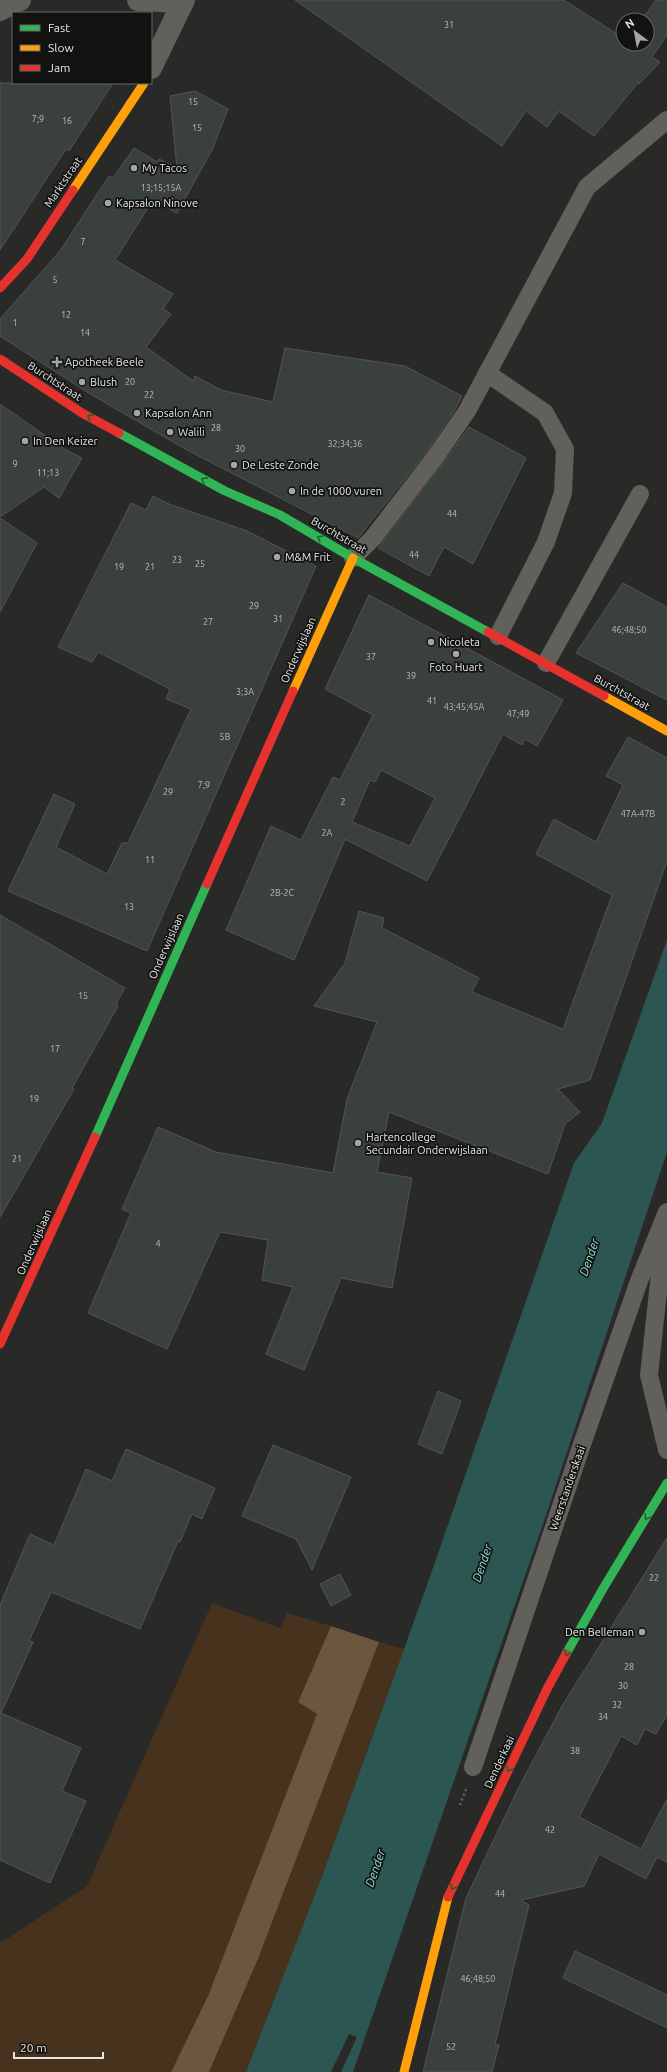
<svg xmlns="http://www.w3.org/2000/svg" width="667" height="2072" font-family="Ubuntu,sans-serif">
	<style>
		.green { fill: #46321d }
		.forest { fill: #6d563e }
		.water { fill: #2c5651 }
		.pier { fill: #292928 }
		.building { fill: #3a403c; stroke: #535453; fill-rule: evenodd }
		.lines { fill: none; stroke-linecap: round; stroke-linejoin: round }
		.path { stroke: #63625f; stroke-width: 2.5; stroke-dasharray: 2 3; stroke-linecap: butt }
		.lane { stroke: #62605b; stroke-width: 18 }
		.street { stroke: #62605b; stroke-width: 22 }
		.fast { stroke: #30b455; stroke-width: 9 }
		.slow { stroke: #ff9f0a; stroke-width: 9 }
		.jam { stroke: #e5322d; stroke-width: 9 }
		.oneway { stroke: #216333 }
		.poi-dot { fill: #a4a5a4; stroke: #121211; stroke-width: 1.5 }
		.labels { text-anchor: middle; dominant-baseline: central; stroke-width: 3.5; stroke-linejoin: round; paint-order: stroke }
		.number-label { font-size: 9px; fill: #bcbebc }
		.poi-label { font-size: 11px; fill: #e7e8e6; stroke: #121211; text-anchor: start }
		.street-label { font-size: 11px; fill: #e7e8e6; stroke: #121211 }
		.water-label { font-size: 12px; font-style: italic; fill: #90e3d6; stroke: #121211 }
	</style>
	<rect width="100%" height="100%" fill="#292928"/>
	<g class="green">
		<path d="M212,1603L280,1628L287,1613L331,1626L298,1702L318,1714L208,1996L171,2072H0V1942H2L87,1886Z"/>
		<path d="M379,1642L404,1649L321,1879L255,2052L246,2072H209L258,1959Z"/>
	</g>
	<path class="forest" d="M331,1626L379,1642L258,1959L209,2072H171L208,1996L317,1714L298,1702Z"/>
	<path class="water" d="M667,940V1152L544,1521L353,2072H246L321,1879L427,1585L574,1163L602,1123Z"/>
	<path class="pier" d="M349,2034L357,2037L341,2072H331Z"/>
	<g class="building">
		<path d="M295,0H564L623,38V44H647V20H642L656,0H667V35L652,57L660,62L639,84L638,83L594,136L559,111L547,127L526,111L502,146Z"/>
		<path d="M0,83H113L69,151L66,149L0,250Z"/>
		<path d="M195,91L228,109L212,150L177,213L153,200L115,260L173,294L163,309L171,314L146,347L193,381L195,376L221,390L273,402L285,348L405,366L462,396L453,413L428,450L358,538L187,450L87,392L0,336V319L60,251L109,176L113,178L134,148L157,162L159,159L177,168L170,96Z"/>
		<path d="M0,404L66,450L82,458L59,498L44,487L0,517Z"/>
		<path d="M469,427L526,458L473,564L444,547L429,576L378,548L444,462Z"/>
		<path d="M153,496L169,504L247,531L316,566L147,951L8,891L54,794L75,804L56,847L107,874L122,843H128L191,709L166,699L170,689L98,652L92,662L58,647L131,503L146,510Z"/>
		<path d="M0,518L37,543L0,612Z"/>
		<path d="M623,583L667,607V700L576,653Z"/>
		<path d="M369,595L563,700L537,746L525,739L522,745L503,734L427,881L345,839L294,960L226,930L271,826L301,840L333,777L340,780L373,715L325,689ZM381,770L435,798L410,846L352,822L370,780L375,782Z"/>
		<path d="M628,737L667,758V861L590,1080L558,1089L580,1112L565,1124L548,1174L389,1112L377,1172L412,1178L392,1288L341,1278L304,1370L266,1354L293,1287L262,1280L268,1240L220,1232L167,1349L88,1313L131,1213L122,1209L158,1127L216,1152L333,1173L347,1099L377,1022L314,1006L345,963L359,911L384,918L382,928L479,978L472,992L563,1029L612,895L536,854L554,819L596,842L623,785L606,776Z"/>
		<path d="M0,915L125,988L116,1004L118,1006L72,1088L74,1089L0,1217Z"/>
		<path d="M438,1391L461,1401L442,1454L418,1444Z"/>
		<path d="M273,1445L351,1477L312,1570L296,1539L242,1516Z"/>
		<path d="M126,1449L215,1488L202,1519L192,1514L180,1542L178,1541L140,1629L51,1592L29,1641L33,1642L1,1713L81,1748L62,1791L86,1801L50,1883L0,1860V1605L30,1534L54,1545L86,1469L112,1481Z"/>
		<path d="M667,1538V1715L656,1734L645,1729L637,1745L621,1736L579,1817L641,1849L667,1799V1862L657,1857L646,1879L599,1854L584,1886L521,1900L529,1905L495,2044L499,2045L492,2072H423L466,1898L519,1787L562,1706Z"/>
		<path d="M340,1574L351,1595L331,1606L320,1584Z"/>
		<path d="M575,1951L667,1995V2028L563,1978Z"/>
	</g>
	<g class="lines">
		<path class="path" d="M460,1805L466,1789"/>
		<g class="lane">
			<path d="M487,373L545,413L565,449L563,493L546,542L498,636"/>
			<path d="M353,558L373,538L436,456L467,411L587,187L667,120"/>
			<path d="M546,663L640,494"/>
			<path d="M664,1236L649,1375L667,1450"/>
			<path d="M473,1767L579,1453L639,1281L667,1212"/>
		</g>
		<g class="street">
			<path d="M138,0L182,2"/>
			<path d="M0,10L20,0"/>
			<path d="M151,68L184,0"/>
		</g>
		<g class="fast">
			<path d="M119,433L225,491L280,515L353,558L488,632"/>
			<path d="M95,1137L207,884"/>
			<path d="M566,1654L604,1587L667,1483"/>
		</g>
		<g class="slow">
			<path d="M73,190L144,83"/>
			<path d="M293,691L353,558"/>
			<path d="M604,696L667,731"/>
			<path d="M404,2072L448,1897"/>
		</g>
		<g class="jam">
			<path d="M0,288L27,259L73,190"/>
			<path d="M0,359L82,413L119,433"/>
			<path d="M488,632L604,696"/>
			<path d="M207,884L293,691"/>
			<path d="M0,1344L95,1137"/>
			<path d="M448,1897L547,1689L566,1654"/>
		</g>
	</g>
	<defs><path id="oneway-chevron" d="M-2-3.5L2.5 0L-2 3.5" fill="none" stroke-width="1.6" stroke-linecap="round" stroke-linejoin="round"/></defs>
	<g class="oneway">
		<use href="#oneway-chevron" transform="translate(90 417) rotate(-152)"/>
		<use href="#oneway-chevron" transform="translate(204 480) rotate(-151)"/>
		<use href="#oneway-chevron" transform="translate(320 538) rotate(-150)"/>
		<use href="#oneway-chevron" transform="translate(647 1517) rotate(121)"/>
		<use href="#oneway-chevron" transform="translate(567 1653) rotate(119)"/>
		<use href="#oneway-chevron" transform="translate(509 1769) rotate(115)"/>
		<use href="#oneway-chevron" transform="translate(453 1887) rotate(116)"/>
	</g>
	<g class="poi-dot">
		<circle cx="134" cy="168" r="4"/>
		<circle cx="108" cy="203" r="4"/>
		<path d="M55 356h4v4h4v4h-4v4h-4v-4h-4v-4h4z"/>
		<circle cx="82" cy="382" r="4"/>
		<circle cx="137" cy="413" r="4"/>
		<circle cx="170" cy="432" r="4"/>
		<circle cx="25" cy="441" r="4"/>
		<circle cx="234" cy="465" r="4"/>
		<circle cx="292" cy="491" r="4"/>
		<circle cx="277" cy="557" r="4"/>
		<circle cx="431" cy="642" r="4"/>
		<circle cx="456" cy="654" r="4"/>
		<circle cx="358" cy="1143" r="4"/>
		<circle cx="642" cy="1632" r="4"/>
	</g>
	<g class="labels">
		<g class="number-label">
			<text x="449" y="25">31</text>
			<text x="193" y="102">15</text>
			<text x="38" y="119">7;9</text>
			<text x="67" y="121">16</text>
			<text x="197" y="128">15</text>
			<text x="161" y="188">13;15;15A</text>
			<text x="83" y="242">7</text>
			<text x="55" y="280">5</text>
			<text x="66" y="315">12</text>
			<text x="15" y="323">1</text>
			<text x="85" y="333">14</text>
			<text x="130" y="382">20</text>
			<text x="149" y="395">22</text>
			<text x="216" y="428">28</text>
			<text x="345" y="444">32;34;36</text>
			<text x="240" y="449">30</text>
			<text x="15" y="464">9</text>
			<text x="48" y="473">11;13</text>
			<text x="452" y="514">44</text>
			<text x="414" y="555">44</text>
			<text x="177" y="560">23</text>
			<text x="200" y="564">25</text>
			<text x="119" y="567">19</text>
			<text x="150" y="567">21</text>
			<text x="254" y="606">29</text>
			<text x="278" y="619">31</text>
			<text x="208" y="622">27</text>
			<text x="629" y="630">46;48;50</text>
			<text x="371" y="657">37</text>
			<text x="411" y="676">39</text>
			<text x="245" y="692">3;3A</text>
			<text x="432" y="701">41</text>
			<text x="464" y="707">43;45;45A</text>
			<text x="518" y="714">47;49</text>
			<text x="225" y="737">5B</text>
			<text x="204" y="785">7;9</text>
			<text x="168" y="792">29</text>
			<text x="343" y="802">2</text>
			<text x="638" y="814">47A-47B</text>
			<text x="327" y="833">2A</text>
			<text x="150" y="860">11</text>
			<text x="282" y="893">2B-2C</text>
			<text x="129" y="907">13</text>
			<text x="83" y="996">15</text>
			<text x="55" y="1049">17</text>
			<text x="34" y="1099">19</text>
			<text x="17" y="1159">21</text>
			<text x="158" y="1244">4</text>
			<text x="654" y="1578">22</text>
			<text x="629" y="1667">28</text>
			<text x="623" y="1686">30</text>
			<text x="617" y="1705">32</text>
			<text x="603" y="1717">34</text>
			<text x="575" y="1751">38</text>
			<text x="550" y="1830">42</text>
			<text x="500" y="1894">44</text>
			<text x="478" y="1979">46;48;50</text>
			<text x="451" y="2047">52</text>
		</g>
		<g class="poi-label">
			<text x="142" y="168">My Tacos</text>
			<text x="116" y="203">Kapsalon Ninove</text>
			<text x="65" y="362">Apotheek Beele</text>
			<text x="90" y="382">Blush</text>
			<text x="145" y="413">Kapsalon Ann</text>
			<text x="178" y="432">Walili</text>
			<text x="33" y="441">In Den Keizer</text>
			<text x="242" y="465">De Leste Zonde</text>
			<text x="300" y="491">In de 1000 vuren</text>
			<text x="285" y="557">M&amp;M Frit</text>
			<text x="439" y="642">Nicoleta</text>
			<text x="456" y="667" text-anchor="middle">Foto Huart</text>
			<text x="366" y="1137">Hartencollege<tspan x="366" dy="13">Secundair Onderwijslaan</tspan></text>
			<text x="634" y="1632" text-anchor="end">Den Belleman</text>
		</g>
		<g class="street-label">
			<text transform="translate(63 182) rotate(-56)">Marktstraat</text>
			<text transform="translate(55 381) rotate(33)">Burchtstraat</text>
			<text transform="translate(339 535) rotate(30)">Burchtstraat</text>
			<text transform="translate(298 650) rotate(-66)">Onderwijslaan</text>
			<text transform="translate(622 692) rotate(29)">Burchtstraat</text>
			<text transform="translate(166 946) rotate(-66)">Onderwijslaan</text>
			<text transform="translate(34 1242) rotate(-66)">Onderwijslaan</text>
			<text transform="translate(567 1488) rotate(-71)">Weerstanderskaai</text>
			<text transform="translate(499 1762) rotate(-65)">Denderkaai</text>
		</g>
		<g class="water-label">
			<text transform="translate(589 1257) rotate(-71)">Dender</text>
			<text transform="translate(482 1563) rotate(-71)">Dender</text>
			<text transform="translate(375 1868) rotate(-71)">Dender</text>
		</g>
	</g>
	<rect x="12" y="12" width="140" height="72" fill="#121211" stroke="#676866"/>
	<rect x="20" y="25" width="20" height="6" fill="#30b455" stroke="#676866"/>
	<text x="48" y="32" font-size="12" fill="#e7e8e6">Fast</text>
	<rect x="20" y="45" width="20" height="6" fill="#ff9f0a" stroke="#676866"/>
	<text x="48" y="52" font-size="12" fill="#e7e8e6">Slow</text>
	<rect x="20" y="65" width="20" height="6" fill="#e5322d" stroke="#676866"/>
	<text x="48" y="72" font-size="12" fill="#e7e8e6">Jam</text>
	<g transform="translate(635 32) rotate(328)"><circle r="19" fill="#121211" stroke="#676866"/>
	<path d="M0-3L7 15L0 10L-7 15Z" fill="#a4a5a4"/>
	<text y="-6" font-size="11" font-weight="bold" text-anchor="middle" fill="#e7e8e6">N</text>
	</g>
	<path d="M14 2052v6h89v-6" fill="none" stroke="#e7e8e6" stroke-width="2"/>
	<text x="20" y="2052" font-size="12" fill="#e7e8e6" stroke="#121211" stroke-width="3" paint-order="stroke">20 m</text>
</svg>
